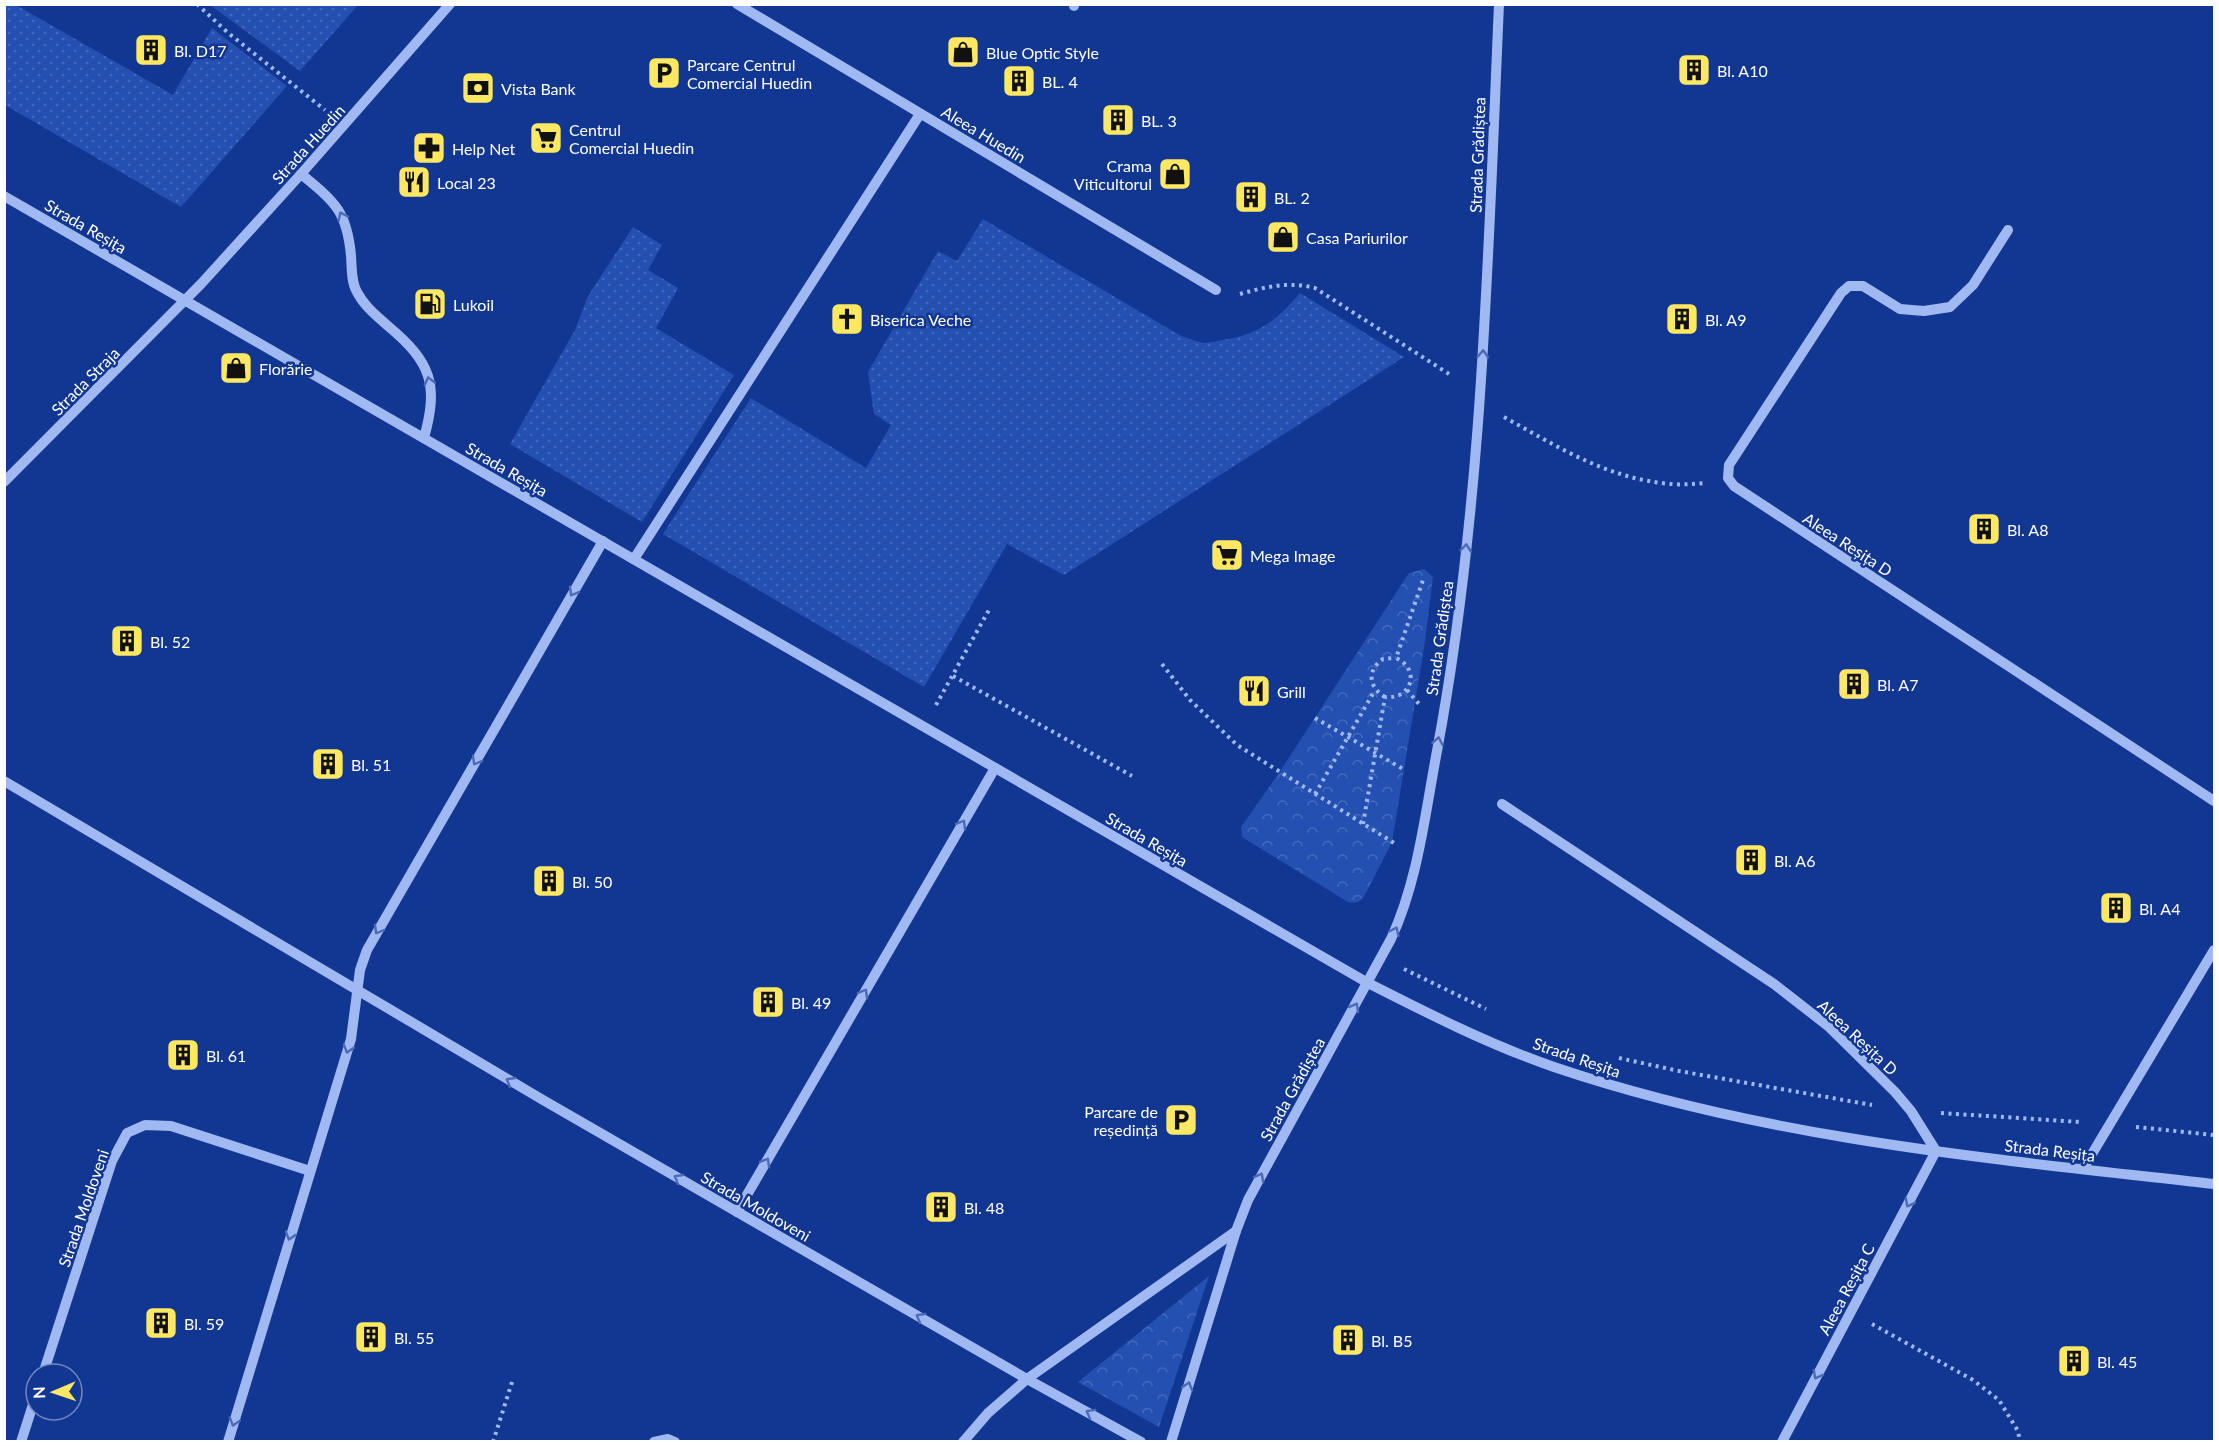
<svg xmlns="http://www.w3.org/2000/svg" width="2219" height="1446" font-family="Lato,sans-serif">
	<style>
		.grass { fill: url(#grass-dots) }
		.forest { fill: url(#forest-crowns) }
		.lines { fill: none; stroke-linecap: round; stroke-linejoin: round }
		.path { stroke: #a0b9f2; stroke-width: 4; stroke-dasharray: 3 4.5; stroke-linecap: butt }
		.minor { stroke: #a0b9f2; stroke-width: 10 }
		.oneway { stroke: #4b6bb8 }
		.labels { text-anchor: middle; dominant-baseline: central; stroke-width: 5; stroke-linejoin: round; paint-order: stroke }
		.poi-label { font-size: 16px; fill: #fff; stroke: #123792; text-anchor: start }
		.street-label { font-size: 16px; fill: #fff; stroke: #123792 }
	</style>
	<defs>
		<pattern id="grass-dots" width="8" height="8" patternUnits="userSpaceOnUse" patternTransform="scale(1.5)"><rect width="8" height="8" fill="#2450b1"/><path d="M2 2h.1M6 6h.1" fill="none" stroke="#456abd" stroke-width="1.8" stroke-linecap="round"/></pattern>
		<pattern id="forest-crowns" width="20" height="18" patternUnits="userSpaceOnUse" patternTransform="scale(1.5)"><rect width="20" height="18" fill="#2450b1"/><path d="M2 6a3 3 0 1 1 6 0M12 15a3 3 0 1 1 6 0" fill="none" stroke="#456abd"/></pattern>
	</defs>
	<rect width="100%" height="100%" fill="#123792"/>
	<g class="grass">
		<path d="M5,4L16,5L173,95L212,28L287,86L181,207L5,105Z"/>
		<path d="M210,5H358L300,71Z"/>
		<path d="M983,219L1181,336C1188,338 1196,342 1204,343C1209,343 1217,341 1222,340C1259,335 1277,320 1300,293L1404,357L1064,575L1007,544L924,687L663,534L751,398L866,468L891,425L874,414L868,372L938,251L957,261Z"/>
		<path d="M633,227L662,245L648,270L678,288L656,328L734,375L642,522L510,444L575,330L588,296Z"/>
	</g>
	<g class="forest">
		<path d="M1424,569L1433,577L1424,648L1392,842L1366,893C1361,901 1358,904 1348,902L1242,837L1241,827L1279,773L1409,573Z"/>
		<path d="M1209,1276L1159,1427L1078,1382Z"/>
	</g>
	<g class="lines">
		<g class="path">
			<path d="M197,4L227,32L325,110"/>
			<path d="M1240,294C1265,287 1289,281 1315,288L1449,374"/>
			<path d="M1504,417C1558,447 1608,479 1671,484C1682,485 1693,484 1704,483"/>
			<path d="M1162,664L1190,700L1237,745L1394,843"/>
			<path d="M953,676L1132,776"/>
			<path d="M1407,690L1419,704"/>
			<path d="M1385,697C1368,687 1367,670 1383,659L1396,658"/>
			<path d="M936,705L990,608"/>
			<path d="M1315,718L1403,769"/>
			<path d="M1315,794L1375,690"/>
			<path d="M1363,824L1385,697C1412,700 1421,669 1396,658L1423,580"/>
			<path d="M1404,969L1486,1009"/>
			<path d="M1619,1058L1679,1071L1872,1105"/>
			<path d="M1941,1113L2081,1122"/>
			<path d="M2136,1127L2214,1135"/>
			<path d="M1872,1324L1973,1380L1999,1400L2018,1431L2020,1442"/>
			<path d="M493,1442L512,1382"/>
		</g>
		<g class="minor">
			<path d="M737,4L1216,290"/>
			<path d="M1074,6V4"/>
			<path d="M301,174C335,202 347,211 351,256C352,268 351,282 357,292C364,306 377,316 388,326C431,362 439,384 424,438"/>
			<path d="M4,196L1368,983C1429,1014 1490,1045 1554,1067C1767,1139 1992,1159 2214,1184"/>
			<path d="M2008,230L1973,285L1950,307L1924,311L1900,309L1863,286H1849L1841,293L1729,465L1728,478L1734,486L2214,801"/>
			<path d="M4,482L201,284L301,174L450,4"/>
			<path d="M634,559L920,114"/>
			<path d="M4,781L543,1100L1027,1379L1141,1442"/>
			<path d="M1502,804L1774,984L1828,1026L1895,1092L1911,1111L1936,1151L1782,1442"/>
			<path d="M2083,1169L2214,950"/>
			<path d="M737,1212L995,768"/>
			<path d="M43,1374L112,1161L127,1133L145,1125L171,1126L310,1171"/>
			<path d="M21,1442L36,1395"/>
			<path d="M228,1442L351,1039L360,970L367,950L603,541"/>
			<path d="M654,1442L668,1439L675,1442"/>
			<path d="M963,1442L988,1413L1027,1379L1236,1231"/>
			<path d="M1171,1442L1236,1231L1248,1200L1391,939C1418,881 1425,814 1437,751C1483,505 1488,254 1499,4"/>
		</g>
	</g>
	<defs><path id="oneway-chevron" d="M-2-3.5L2.5 0L-2 3.5" fill="none" stroke-width="1.6" stroke-linecap="round" stroke-linejoin="round" transform="scale(1.5)"/></defs>
	<g class="oneway">
		<use href="#oneway-chevron" transform="translate(342 216) rotate(-115)"/>
		<use href="#oneway-chevron" transform="translate(1483 354) rotate(-87)"/>
		<use href="#oneway-chevron" transform="translate(429 381) rotate(-105)"/>
		<use href="#oneway-chevron" transform="translate(1466 548) rotate(-84)"/>
		<use href="#oneway-chevron" transform="translate(573 592) rotate(120)"/>
		<use href="#oneway-chevron" transform="translate(1438 741) rotate(-79)"/>
		<use href="#oneway-chevron" transform="translate(476 761) rotate(120)"/>
		<use href="#oneway-chevron" transform="translate(962 824) rotate(-60)"/>
		<use href="#oneway-chevron" transform="translate(378 930) rotate(120)"/>
		<use href="#oneway-chevron" transform="translate(1395 931) rotate(-65)"/>
		<use href="#oneway-chevron" transform="translate(864 993) rotate(-60)"/>
		<use href="#oneway-chevron" transform="translate(1355 1007) rotate(-61)"/>
		<use href="#oneway-chevron" transform="translate(348 1049) rotate(107)"/>
		<use href="#oneway-chevron" transform="translate(510 1081) rotate(-150)"/>
		<use href="#oneway-chevron" transform="translate(766 1162) rotate(-60)"/>
		<use href="#oneway-chevron" transform="translate(1260 1177) rotate(-62)"/>
		<use href="#oneway-chevron" transform="translate(678 1178) rotate(-150)"/>
		<use href="#oneway-chevron" transform="translate(1909 1203) rotate(118)"/>
		<use href="#oneway-chevron" transform="translate(290 1236) rotate(107)"/>
		<use href="#oneway-chevron" transform="translate(920 1317) rotate(-150)"/>
		<use href="#oneway-chevron" transform="translate(1817 1375) rotate(118)"/>
		<use href="#oneway-chevron" transform="translate(1188 1386) rotate(-73)"/>
		<use href="#oneway-chevron" transform="translate(1090 1413) rotate(-151)"/>
		<use href="#oneway-chevron" transform="translate(234 1422) rotate(107)"/>
	</g>
	<defs>
		<g id="building-square" transform="scale(1.725)"><rect x="-9" y="-9" width="18" height="18" rx="4" fill="#ffe861" stroke="#123792"/><path d="M-4-6H4V6H1V3H-1V6H-4ZM-2.5-4.3h1.7v1.8h-1.7ZM.8-4.3h1.7v1.8H.8ZM-2.5-1h1.7V.8h-1.7ZM.8-1h1.7V.8H.8Z" fill="#111"/></g>
		<g id="shop-square" transform="scale(1.725)"><rect x="-9" y="-9" width="18" height="18" rx="4" fill="#ffe861" stroke="#123792"/><path d="M-5-2.5h2.3a2.7 3.5 0 0 1 5.4 0H5L5.5 6h-11ZM-1.5-2.5h3a1.5 2.3 0 0 0-3 0Z" fill="#111"/></g>
		<g id="parking-square" transform="scale(1.725)"><rect x="-9" y="-9" width="18" height="18" rx="4" fill="#ffe861" stroke="#123792"/><path d="M-3.5-5.5H1a3.5 3.5 0 0 1 0 7H-1V5.5H-3.5ZM-1-3.4V-.6H.8a1.4 1.4 0 0 0 0-2.8Z" fill="#111"/></g>
		<g id="bank-square" transform="scale(1.725)"><rect x="-9" y="-9" width="18" height="18" rx="4" fill="#ffe861" stroke="#123792"/><path d="M-6-4H6V4H-6ZM0-2.3a2.3 2.3 0 1 0 0 4.6a2.3 2.3 0 1 0 0-4.6Z" fill="#111"/></g>
		<g id="supermarket-square" transform="scale(1.725)"><rect x="-9" y="-9" width="18" height="18" rx="4" fill="#ffe861" stroke="#123792"/><path d="M-6-5.5h2.5l.6 2H6L4.5 2H-2.5L-4.4-4H-6ZM-1.5 3.2a1.3 1.3 0 1 0 .1 0ZM3 3.2a1.3 1.3 0 1 0 .1 0Z" fill="#111"/></g>
		<g id="pharmacy-square" transform="scale(1.725)"><rect x="-9" y="-9" width="18" height="18" rx="4" fill="#ffe861" stroke="#123792"/><path d="M-2-6h4v4h4v4h-4v4h-4v-4h-4v-4h4Z" fill="#111"/></g>
		<g id="restaurant-square" transform="scale(1.725)"><rect x="-9" y="-9" width="18" height="18" rx="4" fill="#ffe861" stroke="#123792"/><path d="M-5-6h1v4h1v-4h1v4h1v-4h1v5L-1.5 .5V6h-2V.5L-5-1ZM5-6V6H3V1.5H1.5Q1.5-4 5-6Z" fill="#111"/></g>
		<g id="fuel-square" transform="scale(1.725)"><rect x="-9" y="-9" width="18" height="18" rx="4" fill="#ffe861" stroke="#123792"/><path d="M-5.5-6h7V0h2V4h1.3V-2.5L3-4.5l.8-.8L6-3V5H2.5V1h-1V6h-7ZM-4.2-4.7v3.2H.2V-4.7Z" fill="#111"/></g>
		<g id="church-square" transform="scale(1.725)"><rect x="-9" y="-9" width="18" height="18" rx="4" fill="#ffe861" stroke="#123792"/><path d="M-1.2-6h2.4v3.5h3.3v2.4h-3.3V6h-2.4V-.1h-3.3v-2.4h3.3Z" fill="#111"/></g>
	</defs>
	<g fill-rule="evenodd">
		<use href="#building-square" x="151" y="50"/>
		<use href="#shop-square" x="963" y="52"/>
		<use href="#building-square" x="1694" y="70"/>
		<use href="#parking-square" x="664" y="73"/>
		<use href="#building-square" x="1019" y="81"/>
		<use href="#bank-square" x="478" y="88"/>
		<use href="#building-square" x="1118" y="120"/>
		<use href="#supermarket-square" x="546" y="138"/>
		<use href="#pharmacy-square" x="429" y="148"/>
		<use href="#shop-square" x="1175" y="174"/>
		<use href="#restaurant-square" x="414" y="182"/>
		<use href="#building-square" x="1251" y="197"/>
		<use href="#shop-square" x="1283" y="237"/>
		<use href="#fuel-square" x="430" y="304"/>
		<use href="#church-square" x="847" y="319"/>
		<use href="#building-square" x="1682" y="319"/>
		<use href="#shop-square" x="236" y="368"/>
		<use href="#building-square" x="1984" y="529"/>
		<use href="#supermarket-square" x="1227" y="555"/>
		<use href="#building-square" x="127" y="641"/>
		<use href="#building-square" x="1854" y="684"/>
		<use href="#restaurant-square" x="1254" y="691"/>
		<use href="#building-square" x="328" y="764"/>
		<use href="#building-square" x="1751" y="860"/>
		<use href="#building-square" x="549" y="881"/>
		<use href="#building-square" x="2116" y="908"/>
		<use href="#building-square" x="768" y="1002"/>
		<use href="#building-square" x="183" y="1055"/>
		<use href="#parking-square" x="1181" y="1120"/>
		<use href="#building-square" x="941" y="1207"/>
		<use href="#building-square" x="161" y="1323"/>
		<use href="#building-square" x="371" y="1337"/>
		<use href="#building-square" x="1348" y="1340"/>
		<use href="#building-square" x="2074" y="1361"/>
	</g>
	<g class="labels">
		<g class="poi-label">
			<text x="174" y="50">Bl. D17</text>
			<text x="986" y="52">Blue Optic Style</text>
			<text x="687" y="64">Parcare Centrul<tspan x="687" dy="18">Comercial Huedin</tspan></text>
			<text x="1717" y="70">Bl. A10</text>
			<text x="1042" y="81">BL. 4</text>
			<text x="501" y="88">Vista Bank</text>
			<text x="1141" y="120">BL. 3</text>
			<text x="569" y="129">Centrul<tspan x="569" dy="18">Comercial Huedin</tspan></text>
			<text x="452" y="148">Help Net</text>
			<text x="1152" y="165" text-anchor="end">Crama<tspan x="1152" dy="18">Viticultorul</tspan></text>
			<text x="437" y="182">Local 23</text>
			<text x="1274" y="197">BL. 2</text>
			<text x="1306" y="237">Casa Pariurilor</text>
			<text x="453" y="304">Lukoil</text>
			<text x="870" y="319">Biserica Veche</text>
			<text x="1705" y="319">Bl. A9</text>
			<text x="259" y="368">Florărie</text>
			<text x="2007" y="529">Bl. A8</text>
			<text x="1250" y="555">Mega Image</text>
			<text x="150" y="641">Bl. 52</text>
			<text x="1877" y="684">Bl. A7</text>
			<text x="1277" y="691">Grill</text>
			<text x="351" y="764">Bl. 51</text>
			<text x="1774" y="860">Bl. A6</text>
			<text x="572" y="881">Bl. 50</text>
			<text x="2139" y="908">Bl. A4</text>
			<text x="791" y="1002">Bl. 49</text>
			<text x="206" y="1055">Bl. 61</text>
			<text x="1158" y="1111" text-anchor="end">Parcare de<tspan x="1158" dy="18">reședință</tspan></text>
			<text x="964" y="1207">Bl. 48</text>
			<text x="184" y="1323">Bl. 59</text>
			<text x="394" y="1337">Bl. 55</text>
			<text x="1371" y="1340">Bl. B5</text>
			<text x="2097" y="1361">Bl. 45</text>
		</g>
		<g class="street-label">
			<text transform="translate(984 134) rotate(31)">Aleea Huedin</text>
			<text transform="translate(308 144) rotate(-48)">Strada Huedin</text>
			<text transform="translate(1477 155) rotate(-88)">Strada Grădiștea</text>
			<text transform="translate(86 226) rotate(30)">Strada Reșița</text>
			<text transform="translate(85 381) rotate(-45)">Strada Straja</text>
			<text transform="translate(507 469) rotate(30)">Strada Reșița</text>
			<text transform="translate(1848 544) rotate(33)">Aleea Reșița D</text>
			<text transform="translate(1439 638) rotate(-82)">Strada Grădiștea</text>
			<text transform="translate(1147 839) rotate(30)">Strada Reșița</text>
			<text transform="translate(1858 1037) rotate(43)">Aleea Reșița D</text>
			<text transform="translate(1577 1057) rotate(19)">Strada Reșița</text>
			<text transform="translate(1292 1089) rotate(-61)">Strada Grădiștea</text>
			<text transform="translate(2050 1150) rotate(7)">Strada Reșița</text>
			<text transform="translate(756 1206) rotate(30)">Strada Moldoveni</text>
			<text transform="translate(83 1208) rotate(-71)">Strada Moldoveni</text>
			<text transform="translate(1846 1289) rotate(-62)">Aleea Reșița C</text>
		</g>
	</g>
	<rect width="2219" height="1446" fill="none" stroke="#ffffff" stroke-width="12"/>
	<g transform="translate(54 1392) rotate(268)"><circle r="28" fill="#123792" stroke="#7187be" stroke-width="1.5"/>
	<path d="M0-4.5L10 22L0 15L-10 22Z" fill="#ffe861"/>
	<text y="-9" font-size="16" font-weight="bold" text-anchor="middle" fill="#ffffff">N</text>
	</g>
</svg>
